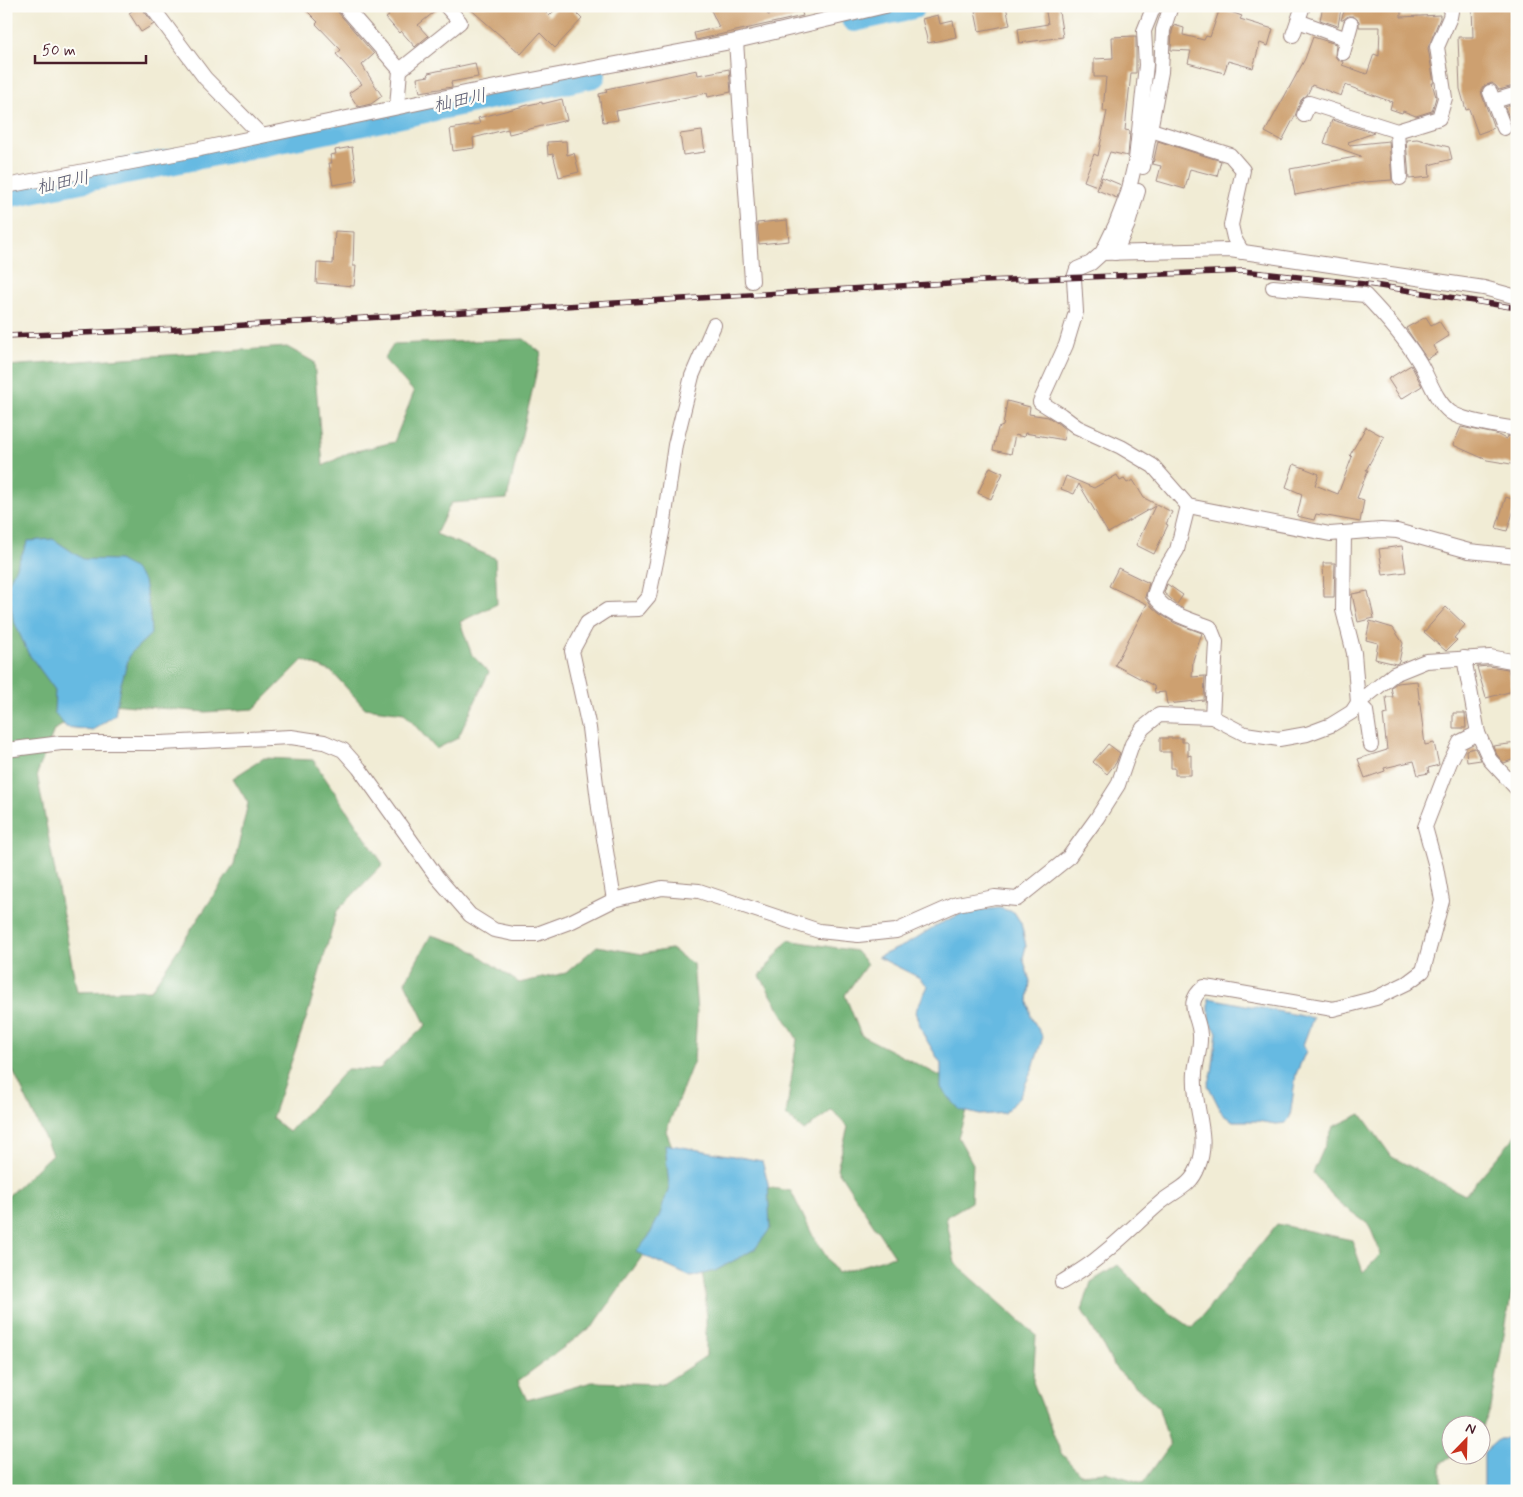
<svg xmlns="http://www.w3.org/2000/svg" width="1523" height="1497" font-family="Mynerve,'Klee One',sans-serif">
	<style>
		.forest { fill: #6fb174; stroke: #5c6850 }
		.water { fill: #66bae2; stroke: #586c86 }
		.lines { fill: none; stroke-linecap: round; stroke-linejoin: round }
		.river { stroke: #66bae2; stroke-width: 26 }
		.building { fill: #cda06f }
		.minor-casing { stroke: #9e8680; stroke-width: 16 }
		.minor { stroke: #fff; stroke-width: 14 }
		.rail-casing { stroke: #4a1f2b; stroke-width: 5.5 }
		.rail { stroke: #fdfcf7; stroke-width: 4; stroke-dasharray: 11; stroke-linecap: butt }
		.labels { text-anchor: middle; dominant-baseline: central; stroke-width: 4.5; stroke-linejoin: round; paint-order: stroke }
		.water-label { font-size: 18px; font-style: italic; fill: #54556b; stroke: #fdfcf7 }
	</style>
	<rect width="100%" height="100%" fill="#fdfcf7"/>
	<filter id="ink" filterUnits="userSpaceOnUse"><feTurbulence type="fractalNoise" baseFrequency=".02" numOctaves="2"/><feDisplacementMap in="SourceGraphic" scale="10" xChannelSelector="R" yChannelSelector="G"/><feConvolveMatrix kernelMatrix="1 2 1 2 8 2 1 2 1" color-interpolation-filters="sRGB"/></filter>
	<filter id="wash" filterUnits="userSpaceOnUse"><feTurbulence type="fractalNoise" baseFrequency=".0096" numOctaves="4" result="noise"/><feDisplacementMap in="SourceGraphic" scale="20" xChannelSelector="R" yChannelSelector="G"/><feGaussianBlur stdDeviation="1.12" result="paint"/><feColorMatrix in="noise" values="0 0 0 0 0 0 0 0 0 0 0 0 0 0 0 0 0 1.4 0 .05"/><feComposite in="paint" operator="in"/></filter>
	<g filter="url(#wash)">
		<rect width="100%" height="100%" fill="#f1ecd5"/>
		<path class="forest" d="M524,339L541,353L507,499L451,503L436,534L495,558L497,604L460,622L472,655L489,672L458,738L436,749L404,713L365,708L332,672L303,660L254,709L205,712L100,703L54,730L37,774L77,992L151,990L234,865L248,803L233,778L264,758L313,760L383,864L337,911L307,1016L272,1118L289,1132L347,1069L378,1070L426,1025L405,982L431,935L464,945L519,983L566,973L597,946L642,954L671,949L693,964L697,1012L694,1060L666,1131L679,1164L678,1205L594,1325L518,1381L527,1400L592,1382L663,1384L706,1356V1301L701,1262L739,1183L791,1191L813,1236L837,1273L894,1256L837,1169L848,1127L832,1110L804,1131L786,1115L797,1039L760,976L788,940L856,951L867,964L845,995L861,1035L946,1079L969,1101L958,1137L973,1164L971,1202L946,1217L955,1263L1036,1335L1033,1382L1061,1453L1080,1474L1105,1472L1143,1483L1170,1445L1158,1406L1116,1369L1082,1310L1091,1282L1118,1265L1156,1303L1192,1328L1277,1224L1352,1240L1363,1272L1381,1254L1369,1225L1338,1202L1313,1173L1333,1127L1361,1114L1392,1157L1465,1195L1517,1134V1279L1511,1296L1491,1408L1481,1431L1480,1424H1450V1454L1454,1455L1441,1464V1491H6V1198L52,1154L6,1056V366L287,347L314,362L323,466L348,453L394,442L414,392L384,359L394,344Z"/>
		<g class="water">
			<path d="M53,539L83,559L119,560L133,568L144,581L150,614L151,634L130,654L120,687L115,715L93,730L66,727L54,712L55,690L28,653L13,619L8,584L28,541Z"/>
			<path d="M999,908L1014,912L1021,923L1026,946L1023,958L1030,981L1028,1001L1031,1017L1043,1037L1033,1068L1019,1098L1004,1113L980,1115L960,1110L941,1088V1064L923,1034L915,1012L928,986L918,977L878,957L907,944L935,926L965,912Z"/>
			<path d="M1209,998L1313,1018L1303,1045L1306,1051L1296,1074L1290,1117L1286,1123L1276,1124L1257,1121H1233L1223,1115L1208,1085L1212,1073L1217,1032L1209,1021Z"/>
			<path d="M665,1144L762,1161L768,1183L770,1229L755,1249L715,1271L691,1277L636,1252L649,1236L660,1214L669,1187Z"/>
			<path d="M1499,1439H1517V1491H1484V1452Z"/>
		</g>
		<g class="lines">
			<g class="river">
				<path d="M854,19L913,6"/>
				<path d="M6,195L310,134L593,75"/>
			</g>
		</g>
		<g id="blocks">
			<g class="building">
				<path d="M139,6H142L144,11L154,24L141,32L129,13Z"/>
				<path d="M302,6H332L337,11L374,54L362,65L382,96L371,104L358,107L349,93L362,84L336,54L341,50L316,24L318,22Z"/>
				<path d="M381,6H437L438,9L418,25L428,36L415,47L401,31L399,33L386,18L389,16Z"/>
				<path d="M467,6H539L549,16L559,6H569L582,19L555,48L540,33L521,54Z"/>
				<path d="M709,6H765L768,15L800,7L803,16L696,40L694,33L719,27Z"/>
				<path d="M996,6H1006L1010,25L979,31L975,11Z"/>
				<path d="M1045,6H1058L1063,37L1020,43L1018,29L1048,24Z"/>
				<path d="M1323,6L1341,9L1338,26L1320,20Z"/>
				<path d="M1346,6L1401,7V17L1440,15V18L1428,48L1434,83H1432L1436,97L1432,111L1416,116L1403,111L1402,113L1390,109L1392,102L1345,85L1341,96L1312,85L1307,95L1301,100L1295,116L1282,141L1265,132L1305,59L1313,37L1336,44L1335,56L1337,59L1343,62L1342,65L1367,74L1374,54L1379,56L1380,27H1359V21L1353,16H1348L1343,20H1341Z"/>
				<path d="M1472,6H1511L1513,34H1515L1517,85L1499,90L1496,86L1492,83L1484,86L1481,90L1482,95L1494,128L1478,134L1469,109L1466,110L1460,89L1458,37H1473Z"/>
				<path d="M1220,8L1242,16L1240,19L1273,29L1268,46L1260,43L1253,68L1228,61L1224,73L1188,63L1191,51L1171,50L1172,32L1174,25L1184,28L1183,35L1204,40L1206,36L1210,37Z"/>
				<path d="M938,15L940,24L953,21L956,37L928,43L922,19Z"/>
				<path d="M1136,36V73H1131L1125,130L1130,131L1128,156L1110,152L1097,186L1084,181L1094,154L1098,156L1107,111H1103L1106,77H1094V59L1113,58L1112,37Z"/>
				<path d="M475,63L478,77L451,82L452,87L420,92L417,78L429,76L428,73Z"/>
				<path d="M729,69L731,92L708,97L707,93L616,111L618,120L603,122L599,94L607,92L606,89L697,70L698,75Z"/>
				<path d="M562,99L567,120L509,134L508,129L473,138L474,148L453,151L450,129L480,124L478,118L528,105L542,102V104Z"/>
				<path d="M1517,103V146H1516L1511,133L1512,125L1505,107Z"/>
				<path d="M1332,120L1374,133L1348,142L1349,145L1389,141L1392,180L1364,182L1295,195L1290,169L1361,156L1324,143Z"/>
				<path d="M702,131L705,152L683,155L680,134Z"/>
				<path d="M1417,139L1449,147L1452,159L1429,165L1430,177L1409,179L1406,140Z"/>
				<path d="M566,141L567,155L574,153L579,172L559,177L553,154L548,155L547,142Z"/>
				<path d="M1158,141L1221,161L1217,176L1190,169L1185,189L1157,181L1161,166L1153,164Z"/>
				<path d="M352,147L357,181L333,185L329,163H332L330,155L336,154L335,150Z"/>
				<path d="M1102,177L1121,185L1117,198L1097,190Z"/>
				<path d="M787,220L789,241L759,244L757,223Z"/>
				<path d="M335,231L354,232L353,266H356L354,286L316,283L317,263L333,264Z"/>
				<path d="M1426,317L1431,325L1439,321L1449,336L1433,346L1437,353L1427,359L1406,328Z"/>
				<path d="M1411,365L1422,386L1401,399L1388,379Z"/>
				<path d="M1007,401L1030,407L1029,414L1048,417L1056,422L1065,429L1064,440L1025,433L1024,437L1015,435L1011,454L993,450L998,428L1003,426Z"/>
				<path d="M1366,427L1384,437L1366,470H1368L1357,498L1364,500L1360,522L1316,514L1314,520L1297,516L1302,494L1286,487L1294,464L1319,474L1315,485L1338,494L1352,457L1350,455Z"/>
				<path d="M1461,427L1496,434L1506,439L1507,436L1517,438V465L1487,460L1453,445Z"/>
				<path d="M990,467L1003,473L991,499L978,493Z"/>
				<path d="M1117,475L1120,481L1124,479L1127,483L1133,480L1144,498L1172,512L1166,524L1168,525L1154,554L1136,545L1155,506L1108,533L1079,484L1074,494L1061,489L1066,476L1094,488Z"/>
				<path d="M1506,497L1517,501L1507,531L1496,528Z"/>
				<path d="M1402,546L1406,572L1383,575L1379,549Z"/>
				<path d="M1323,563H1335L1334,597H1324Z"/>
				<path d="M1118,568L1149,583L1145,597L1152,607L1160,614L1175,623L1202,633L1193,660L1192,677L1205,676L1204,700L1167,704L1165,692L1155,693L1154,686L1115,665L1147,604L1109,586Z"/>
				<path d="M1167,584L1183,595L1177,604L1164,593Z"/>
				<path d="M1368,591L1374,618L1358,622L1352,594Z"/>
				<path d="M1446,607L1465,625L1454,638L1457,640L1446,651L1424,632Z"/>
				<path d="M1370,621L1393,628L1403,643L1399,662L1396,664L1375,659L1378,643L1366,640Z"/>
				<path d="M1489,666L1508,669L1513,691L1486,698L1477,667Z"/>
				<path d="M1417,681L1425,745L1434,743L1439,765L1428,768L1429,773L1418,775L1414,761L1384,768L1385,771L1365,778L1358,759L1387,750L1383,715L1388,714L1386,697H1393L1391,687L1397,683Z"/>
				<path d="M1453,713H1465L1466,728H1453Z"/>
				<path d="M1160,738H1182V742H1188V756L1191,755V775H1175V768H1171V752H1160Z"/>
				<path d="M1517,743V758L1504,763L1497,755L1493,746Z"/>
				<path d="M1108,744L1120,753L1116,763L1107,774L1093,762Z"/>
				<path d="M1475,748L1481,760L1467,762L1466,750Z"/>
			</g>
		</g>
	</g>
	<g filter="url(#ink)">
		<use href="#blocks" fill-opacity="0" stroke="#9e8680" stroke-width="1"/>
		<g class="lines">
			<g class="minor-casing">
				<g id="minor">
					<path d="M151,6L205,78L261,135"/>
					<path d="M344,6L400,70L397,107"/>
					<path d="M1298,21L1347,39"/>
					<path d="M1293,35L1303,6"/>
					<path d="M736,41L752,281"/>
					<path d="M1343,53L1351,24"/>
					<path d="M400,70L460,22L446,6"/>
					<path d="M1490,92L1504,128"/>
					<path d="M1494,101L1517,94"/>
					<path d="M1304,115L1309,103L1397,131L1439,118L1445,98L1437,47L1450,17L1452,6"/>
					<path d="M1151,130L1230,155L1243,170L1231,225L1234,238L1242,252"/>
					<path d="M1397,131L1400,178"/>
					<path d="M1143,167L1161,72L1163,30L1171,6"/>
					<path d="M6,186L195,150L470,92L736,41L885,6"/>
					<path d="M1102,253L1116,224L1128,193L1136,159L1146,65L1144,31L1154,6"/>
					<path d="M1115,253L1128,224L1138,191"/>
					<path d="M1273,287L1365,295C1384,315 1403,336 1418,360C1429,377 1434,399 1450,412C1464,422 1500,426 1517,429"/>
					<path d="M1517,297L1484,288L1230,250L1102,253L1091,263L1077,269L1074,278L1076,312L1066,345L1040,402L1061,415L1077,427L1121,447L1153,466L1188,506L1330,534L1381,530L1397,531L1469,551L1517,556"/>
					<path d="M1188,506L1177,550L1160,578L1154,595C1165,613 1190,620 1210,627L1216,642L1212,717"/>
					<path d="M1344,533L1343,610L1354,653L1358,703L1366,711L1371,745"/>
					<path d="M1464,658L1478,733L1490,760L1517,789"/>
					<path d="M6,750L61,743H160L291,737L324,742L343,750L359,768L437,877L470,915L494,930L514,934H537L572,921L614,900L662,888L699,891L819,931L858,935L896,931L957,904L995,897L1017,899L1068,858L1097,818L1118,785L1132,744L1143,728L1159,715L1212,717L1245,734L1279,739L1307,734L1331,725L1352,712L1358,703L1394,674L1426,661L1490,657L1517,662"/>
					<path d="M614,900L599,808L589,728L572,651L587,623L607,610L638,609L649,596L663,528L675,445L692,376L714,325"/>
					<path d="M1062,1282C1075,1274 1089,1266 1100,1256C1121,1240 1140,1220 1160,1203C1175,1190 1191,1187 1198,1167C1211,1136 1192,1105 1195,1073C1196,1060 1201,1049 1200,1035C1199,1014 1183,1004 1204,987L1218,989L1333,1009L1376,998L1407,983L1423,971L1442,901L1436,867L1425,827L1450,762L1460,742L1478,733"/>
				</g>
			</g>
			<use href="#minor" class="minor"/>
			<g class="rail-casing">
				<path id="rail" d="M6,336L180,329L983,281L1243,271L1374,285L1517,308"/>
			</g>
			<use href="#rail" class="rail"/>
		</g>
	</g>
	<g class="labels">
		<g class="water-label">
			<text transform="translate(460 101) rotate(-12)">杣田川</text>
			<text transform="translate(63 183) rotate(-12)">杣田川</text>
		</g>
	</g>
	<rect width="1523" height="1497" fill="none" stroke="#fdfcf7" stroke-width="25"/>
	<g transform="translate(1466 1440) rotate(23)"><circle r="24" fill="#fdfcf7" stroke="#b5a4a5"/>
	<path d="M0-4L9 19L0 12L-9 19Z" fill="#c8321e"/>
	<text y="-8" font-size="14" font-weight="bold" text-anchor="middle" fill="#4a1f2b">N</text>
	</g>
	<path d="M35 55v8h111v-8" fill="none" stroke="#4a1f2b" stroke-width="2.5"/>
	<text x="42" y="55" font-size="15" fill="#4a1f2b" stroke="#fdfcf7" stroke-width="4" paint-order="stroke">50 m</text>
</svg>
